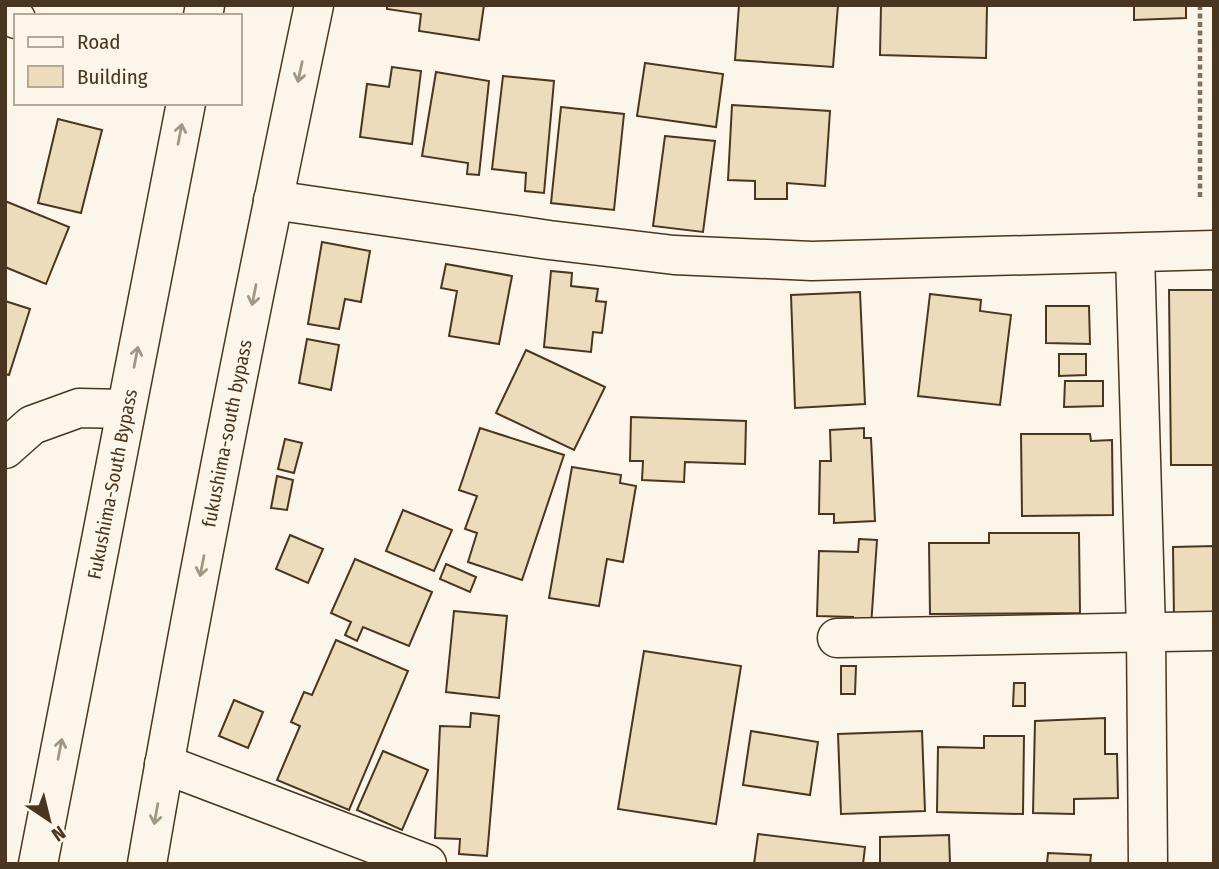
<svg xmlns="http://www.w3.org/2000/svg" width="1219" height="869" font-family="'Fira Sans Condensed',sans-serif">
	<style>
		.building { fill: #ecdcbc; stroke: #4a3520; stroke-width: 2 }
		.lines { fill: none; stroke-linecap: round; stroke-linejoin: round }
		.street-casing { stroke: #4a3520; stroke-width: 41 }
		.highway-casing { stroke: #4a3520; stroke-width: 41 }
		.path { stroke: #7f6f5c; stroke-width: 4.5; stroke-dasharray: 5 3.5; stroke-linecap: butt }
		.street { stroke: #fbf6e9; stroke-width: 38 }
		.highway { stroke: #fbf6e9; stroke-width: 38 }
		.oneway { stroke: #a29684 }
		.labels { text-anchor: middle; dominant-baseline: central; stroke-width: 5; stroke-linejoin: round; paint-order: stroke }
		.street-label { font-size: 19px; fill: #4a3520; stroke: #fbf6e9 }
	</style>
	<rect width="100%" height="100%" fill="#fbf6e9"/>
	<g class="building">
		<path d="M387,5H484L479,40L419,31L421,14L387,9Z"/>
		<path d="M739,5H838L833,67L735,60Z"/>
		<path d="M881,5H987L986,58L880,55Z"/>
		<path d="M1134,5H1186V18L1134,20Z"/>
		<path d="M645,63L723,74L716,127L637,116Z"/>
		<path d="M392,67L421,71L412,144L360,137L367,84L389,87Z"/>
		<path d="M436,72L489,81L479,175L467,174L468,163L422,156Z"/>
		<path d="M503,76L554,81L544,193L525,191L526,173L492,169Z"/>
		<path d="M732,105L830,111L825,186L787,183V199H755V181L728,180Z"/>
		<path d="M561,107L624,114L614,210L551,203Z"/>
		<path d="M58,119L102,130L81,213L38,203Z"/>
		<path d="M665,136L715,141L703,232L653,226Z"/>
		<path d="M5,201L69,227L46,284L5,267Z"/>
		<path d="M322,242L370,251L361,302L345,299L339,329L308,324Z"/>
		<path d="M446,264L512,276L499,344L449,336L457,291L441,288Z"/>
		<path d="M551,271L572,273L571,286L598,289L596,301L606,302L602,333L593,332L591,352L544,347Z"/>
		<path d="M1169,290H1214V465H1171Z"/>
		<path d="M860,292L865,404L795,408L791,295Z"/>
		<path d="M930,294L981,300L980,311L1011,315L1000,405L918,396Z"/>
		<path d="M5,301L30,309L9,375L5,374Z"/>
		<path d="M1046,306H1089L1090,344L1046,343Z"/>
		<path d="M307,339L339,345L331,390L299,383Z"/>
		<path d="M526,350L605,387L574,450L496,413Z"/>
		<path d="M1059,354H1086V375L1059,376Z"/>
		<path d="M1065,381H1103V406L1064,407Z"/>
		<path d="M631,417L746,421L745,464L685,462L684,482L642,480L643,461H630Z"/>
		<path d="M480,428L564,455L522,580L468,562L477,533L465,529L477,496L459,490Z"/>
		<path d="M864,428V438H871L875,521L834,523V514H819L820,461H831L830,430Z"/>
		<path d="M1021,434H1090L1091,441L1112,440L1113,515L1022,516Z"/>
		<path d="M285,439L302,443L294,473L278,469Z"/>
		<path d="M572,467L621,475L620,483L636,486L623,562L607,559L599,606L549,598Z"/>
		<path d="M277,476L293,480L287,510L271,508Z"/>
		<path d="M403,510L452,530L434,571L386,551Z"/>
		<path d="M989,533H1079L1080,613L930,614L929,543H989Z"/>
		<path d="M290,535L323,549L308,583L276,569Z"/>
		<path d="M859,539L877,540L871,626L853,625V617L817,616L819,551L858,552Z"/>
		<path d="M1214,546V618H1174L1173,547Z"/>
		<path d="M355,559L432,592L409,646L363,627L357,641L345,635L351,622L331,613Z"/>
		<path d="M446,564L476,577L470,592L440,579Z"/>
		<path d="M454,611L507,616L499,698L446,692Z"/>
		<path d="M336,640L408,671L349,810L277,780L300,726L291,722L304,692L312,695Z"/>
		<path d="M644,651L741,666L716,824L618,809Z"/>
		<path d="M841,666H856L855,694H841Z"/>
		<path d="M1014,683H1025V706H1013Z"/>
		<path d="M234,700L263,712L248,748L219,736Z"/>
		<path d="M471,713L499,716L487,856L459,854L460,839L435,838L440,726L470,727Z"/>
		<path d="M1105,718V754H1117L1118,798L1074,799V814L1033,813L1035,721Z"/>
		<path d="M751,731L818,742L810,795L743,785Z"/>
		<path d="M922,731L925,811L841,814L838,734Z"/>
		<path d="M984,736H1024L1023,814L937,812L938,747L984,748Z"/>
		<path d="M383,751L428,770L402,830L357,810Z"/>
		<path d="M758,834L865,847L863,864H754Z"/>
		<path d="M949,835L950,864H880V837Z"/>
		<path d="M1048,853L1091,855L1090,864H1047Z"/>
	</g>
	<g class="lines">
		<g class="street-casing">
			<g id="street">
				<path d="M5,14L16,19"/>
				<path d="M273,200L549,240L674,255L812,261L1214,250"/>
				<path d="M1135,253L1146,631L1148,864"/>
				<path d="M5,449L32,425L79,408L126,409"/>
				<path d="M837,638L1214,631"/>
				<path d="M164,764L427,864"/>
			</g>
		</g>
		<g class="highway-casing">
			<g id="highway">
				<path d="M203,16L205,5"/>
				<path id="s1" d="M38,864L186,103"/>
				<path id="s2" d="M147,864C196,576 254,290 314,5"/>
			</g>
		</g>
		<path class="path" d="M1200,5V200"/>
		<use href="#street" class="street"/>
		<use href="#highway" class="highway"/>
	</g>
	<defs><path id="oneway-shaft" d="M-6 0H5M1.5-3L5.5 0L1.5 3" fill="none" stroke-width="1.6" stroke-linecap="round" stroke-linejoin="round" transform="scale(1.75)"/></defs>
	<g class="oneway">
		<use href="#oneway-shaft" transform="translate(300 72) rotate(102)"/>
		<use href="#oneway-shaft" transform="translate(180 134) rotate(-79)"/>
		<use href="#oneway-shaft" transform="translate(254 295) rotate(101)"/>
		<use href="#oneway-shaft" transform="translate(136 357) rotate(-79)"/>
		<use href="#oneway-shaft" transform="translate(202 566) rotate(101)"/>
		<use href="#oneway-shaft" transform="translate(60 749) rotate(-79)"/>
		<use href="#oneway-shaft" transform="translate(156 814) rotate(100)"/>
	</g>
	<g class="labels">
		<g class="street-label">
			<text stroke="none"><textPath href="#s2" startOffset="438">fukushima-south bypass</textPath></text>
			<text stroke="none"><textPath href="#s1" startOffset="387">Fukushima-South Bypass</textPath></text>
		</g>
	</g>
	<rect width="1219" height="869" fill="none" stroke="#4a3520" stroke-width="14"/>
	<rect x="14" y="14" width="228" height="91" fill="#fbf6e9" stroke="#b4a999" stroke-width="2"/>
	<rect x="28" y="37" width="35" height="10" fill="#fbf6e9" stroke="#b4a999" stroke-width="2"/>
	<text x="77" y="49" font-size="21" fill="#4a3520">Road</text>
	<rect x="28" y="66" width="35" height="21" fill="#ecdcbc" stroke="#b4a999" stroke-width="2"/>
	<text x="77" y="84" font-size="21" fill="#4a3520">Building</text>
	<g transform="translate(49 820) rotate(145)" stroke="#fbf6e9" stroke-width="5" paint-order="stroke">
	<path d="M0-5L12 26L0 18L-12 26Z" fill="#4a3520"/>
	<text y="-10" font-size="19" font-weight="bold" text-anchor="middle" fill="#4a3520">N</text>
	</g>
</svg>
